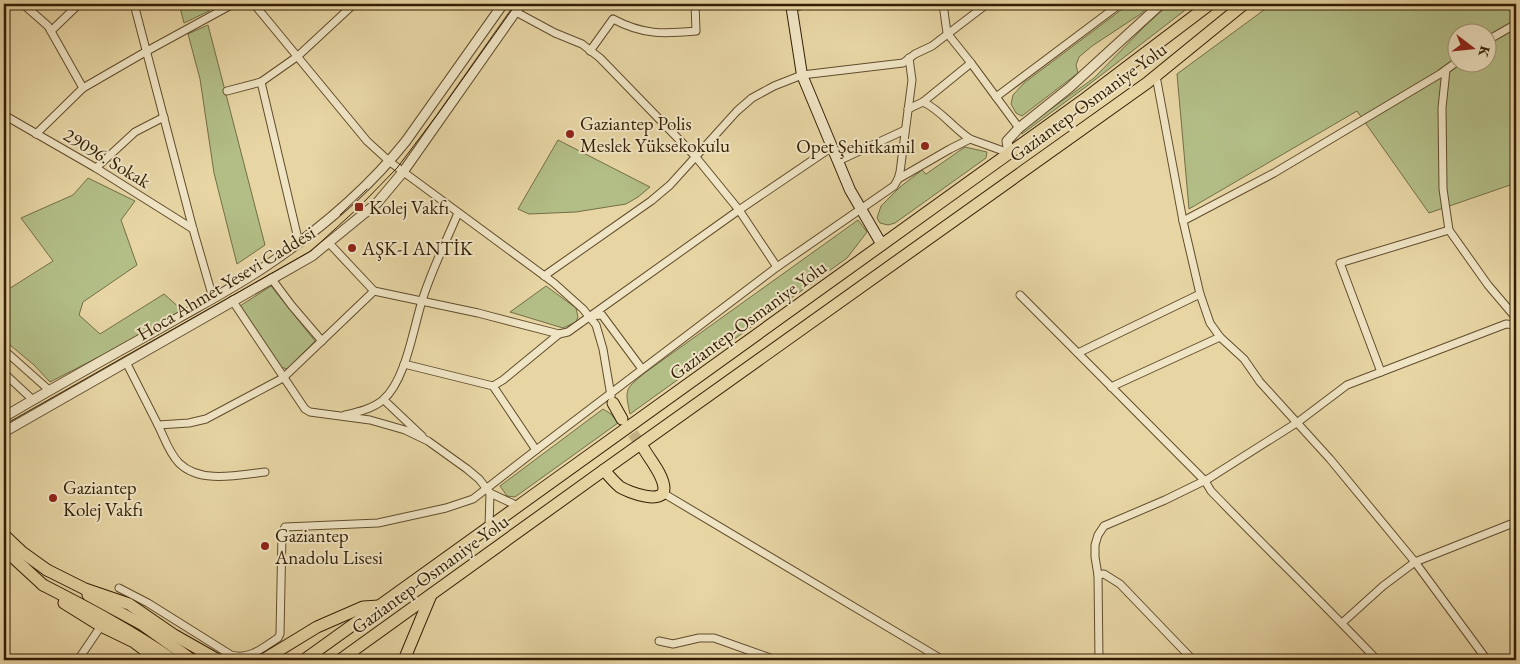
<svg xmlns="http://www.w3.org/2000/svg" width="1520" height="664" font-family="'EB Garamond',serif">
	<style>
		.green { fill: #b3be87; stroke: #746e46; fill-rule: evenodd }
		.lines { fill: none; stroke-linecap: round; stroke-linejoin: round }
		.trunk-tunnel { stroke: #c3b084; stroke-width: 11; stroke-dasharray: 11 5.5; stroke-linecap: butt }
		.minor-casing { stroke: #614c2c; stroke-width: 9 }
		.tertiary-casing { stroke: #614c2c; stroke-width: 11 }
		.secondary-casing { stroke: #341e04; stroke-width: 12 }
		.primary-casing { stroke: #341e04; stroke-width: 13 }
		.trunk-casing { stroke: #341e04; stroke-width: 13 }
		.minor { stroke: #efe4c4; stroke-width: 7 }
		.tertiary { stroke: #efe4c4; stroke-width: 9 }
		.secondary { stroke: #efe4c4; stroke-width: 10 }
		.primary { stroke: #e7d5a4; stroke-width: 11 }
		.trunk { stroke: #e7d5a4; stroke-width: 11 }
		.tram { stroke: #341e04; stroke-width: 1 }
		.poi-dot { fill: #8f2418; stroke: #efe4c4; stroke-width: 2 }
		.labels { text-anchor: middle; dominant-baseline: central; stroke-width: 4; stroke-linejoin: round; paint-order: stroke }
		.street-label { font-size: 19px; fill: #341e04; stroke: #efe4c4 }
		.poi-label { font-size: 19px; fill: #341e04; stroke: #efe4c4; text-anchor: start }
	</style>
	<rect width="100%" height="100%" fill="#e7d5a4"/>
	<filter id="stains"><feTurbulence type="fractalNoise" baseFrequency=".004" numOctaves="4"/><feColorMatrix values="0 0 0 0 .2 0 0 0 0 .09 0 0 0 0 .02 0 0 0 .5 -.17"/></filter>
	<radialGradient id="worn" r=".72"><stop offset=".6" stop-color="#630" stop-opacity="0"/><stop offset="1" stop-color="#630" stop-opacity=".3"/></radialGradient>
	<g class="green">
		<path d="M179,4H207L209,11L184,23Z"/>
		<path d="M1126,4H1152L1139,15L1092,46L1079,57L1076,65L1078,73L1022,116L1016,113L1011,104L1013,95L1024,83L1125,7Z"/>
		<path d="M1169,4H1193L1087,86L1022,134L1020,131L1094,78L1145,26Z"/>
		<path d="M1272,4H1516V183L1429,213L1357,111L1189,209L1177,74ZM1458,32H1488V62H1458Z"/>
		<path d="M208,25L265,245L237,264L214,173L200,79L188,34Z"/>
		<path d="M558,140L650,187L638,197L626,204L576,212L529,214L518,209Z"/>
		<path d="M965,147L987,152L986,158L895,223L888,225L880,223L877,218L881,206L900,187L922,170L926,174Z"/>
		<path d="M88,178L135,201L121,220L137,265L83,302L79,315L100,334L164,294L182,310L126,343L50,382L34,365L4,340V292L53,261L21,218L73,195Z"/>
		<path d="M858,220L867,232L847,258L630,414C624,387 626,389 646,372Z"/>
		<path d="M271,286L315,341L287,369L281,367L240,306Z"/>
		<path d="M546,286L576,308L578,317L576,322L563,328L510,312Z"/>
		<path d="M603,409L611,414L618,423L515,497L507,496L500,486Z"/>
	</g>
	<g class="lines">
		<path class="trunk-tunnel" d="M623,420L644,449"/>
		<g class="minor-casing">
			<g id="minor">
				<path d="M23,4L48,26L83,88"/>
				<path d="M134,4L193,229L213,298"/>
				<path d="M254,4L367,141L390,162L554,283L583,309L596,325L603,349L611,396"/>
				<path d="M943,4L947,33L971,63L1019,128"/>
				<path d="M792,7L812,4"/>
				<path d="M516,12L555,33L582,44L600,58L695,156L739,210L777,267"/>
				<path d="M51,31L79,4"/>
				<path d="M1488,40L1516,24"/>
				<path d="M590,51L613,19C643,35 663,34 696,31L695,4"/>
				<path d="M1446,70L1442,108L1443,189L1449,230L1488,285L1516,318"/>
				<path d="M1156,76L1183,221L1200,294L1210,323L1220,337L1244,359L1260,382L1330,459L1415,562L1487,660"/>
				<path d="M261,82L299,243"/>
				<path d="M227,91L261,82L298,56L354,4"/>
				<path d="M996,97L1120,4"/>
				<path d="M923,102C941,110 953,128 970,139"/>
				<path d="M908,109L923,102L971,63"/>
				<path d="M4,115L96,168L193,229"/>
				<path d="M36,134L83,88L147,51L233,4"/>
				<path d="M838,161L905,130"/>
				<path d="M96,168L135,132L164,117"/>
				<path d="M898,179L950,149L970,139L1009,153"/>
				<path d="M1183,221L1274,173L1440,74L1458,61"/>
				<path d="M328,242L374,291L478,313L559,334L568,332L739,210L832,147"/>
				<path d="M544,276L651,201L670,185L737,111L752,98L774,86L802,75L903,63L915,54L932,46L987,4"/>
				<path d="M271,278L292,306L322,341"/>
				<path d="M1020,295L1205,481L1211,491C1266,548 1323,603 1377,660"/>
				<path d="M232,300L305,409L310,412L370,420L405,430L428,441L467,469L479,479L490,493L518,506"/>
				<path d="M589,316L602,315L642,369"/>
				<path d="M4,350L49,390"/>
				<path d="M1078,353L1200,294"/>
				<path d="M126,362L158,425L189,423L206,419L283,378L374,291"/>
				<path d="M404,364L493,386L503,380L559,334"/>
				<path d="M1381,372L1340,263L1449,230"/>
				<path d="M4,373L33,400"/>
				<path d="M493,386L536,450"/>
				<path d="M1111,387L1220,337"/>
				<path d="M384,400L422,436"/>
				<path d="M345,415C358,412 372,409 383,400C406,380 413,329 422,301C431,271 446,242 458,213"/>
				<path d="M158,425C164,437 169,453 179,463C200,484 238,475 265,472"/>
				<path d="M663,493L943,660"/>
				<path d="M489,527L490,493"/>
				<path d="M1098,575L1104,574L1120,584L1193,660"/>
				<path d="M119,588L148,603L231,655C250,660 262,648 278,638L280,634L282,534L285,527L378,523L446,508L473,499L536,450L777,267L894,186L898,179L900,172L912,80L909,58"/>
				<path d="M1342,623L1383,586L1415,562L1516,522"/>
				<path d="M659,641L673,644L699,638H714L776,660"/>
				<path d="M78,660L101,626"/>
				<path d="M1099,660L1098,575L1095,557V545L1098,535L1104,526L1165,500L1208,479L1298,422L1347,385L1506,324L1516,325"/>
			</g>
		</g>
		<g class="tertiary-casing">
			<g id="tertiary">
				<path d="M1009,153L1007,141L1019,128L1069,88L1161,4"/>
				<path d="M4,417C61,383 120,351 178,318C208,301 238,285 266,266C318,231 367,190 406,141L503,4"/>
				<path d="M4,432L312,256L377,203L403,172L521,4"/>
			</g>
		</g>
		<g class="secondary-casing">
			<path id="secondary" d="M791,4L802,75L850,190L882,245"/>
		</g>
		<g class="primary-casing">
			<g id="primary">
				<path d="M4,535L22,552L47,570"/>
				<path d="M4,549L43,585"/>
			</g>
		</g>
		<g class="trunk-casing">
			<g id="trunk">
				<path d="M613,403L622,419"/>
				<path d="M604,470C609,476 614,482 620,487C628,492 665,506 664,488C663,474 650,460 644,449"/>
				<path d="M47,570L85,589L129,604L174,635L218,660"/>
				<path d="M43,585C88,608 132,631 173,660"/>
				<path d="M88,595L143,625L192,660"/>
				<path d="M64,603L101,626L134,642L158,660"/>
				<path d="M263,660L317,627L363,607L379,606"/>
				<path d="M304,660L1086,98L1210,4"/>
				<path d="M340,660L604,470L1147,83L1244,4"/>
				<path d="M404,660L431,595"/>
			</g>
		</g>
		<use href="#minor" class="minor"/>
		<use href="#tertiary" class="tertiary"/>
		<use href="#secondary" class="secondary"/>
		<use href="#primary" class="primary"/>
		<use href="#trunk" class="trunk"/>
		<g class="tram">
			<path d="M340,215L367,189"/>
			<path d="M4,425L311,251L359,207L397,168L440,111L516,4"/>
		</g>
	</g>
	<g class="poi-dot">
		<circle cx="570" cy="134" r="5"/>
		<circle cx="925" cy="146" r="5"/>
		<rect x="354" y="202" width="10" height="10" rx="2.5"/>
		<circle cx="352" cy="248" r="5"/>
		<circle cx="53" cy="498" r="5"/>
		<circle cx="265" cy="546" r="5"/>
	</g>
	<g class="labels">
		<g class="street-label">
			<text transform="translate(1088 102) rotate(-36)">Gaziantep-Osmaniye Yolu</text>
			<text transform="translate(107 158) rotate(31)">29096. Sokak</text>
			<text transform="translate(226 283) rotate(-31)">Hoca Ahmet Yesevi Caddesi</text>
			<text transform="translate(748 320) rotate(-36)">Gaziantep-Osmaniye Yolu</text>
			<text transform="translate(430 574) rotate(-36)">Gaziantep-Osmaniye Yolu</text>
		</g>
		<g class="poi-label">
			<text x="580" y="123">Gaziantep Polis<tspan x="580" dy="22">Meslek Yüksekokulu</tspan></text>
			<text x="915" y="146" text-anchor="end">Opet Şehitkamil</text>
			<text x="369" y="207">Kolej Vakfı</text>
			<text x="362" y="248">AŞK-I ANTİK</text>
			<text x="63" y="487">Gaziantep<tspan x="63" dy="22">Kolej Vakfı</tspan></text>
			<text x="275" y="535">Gaziantep<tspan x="275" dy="22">Anadolu Lisesi</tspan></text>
		</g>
	</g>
	<rect width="1520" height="664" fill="none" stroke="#e7d5a4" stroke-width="20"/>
	<rect x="5" y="5" width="1510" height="654" fill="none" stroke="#341e04" stroke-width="2.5"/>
	<rect x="10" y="10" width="1500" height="644" fill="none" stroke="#341e04"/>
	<g transform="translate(1472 48) rotate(106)"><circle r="24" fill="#efe4c4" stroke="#a49577"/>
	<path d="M0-4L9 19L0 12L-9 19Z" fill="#8f2418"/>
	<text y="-8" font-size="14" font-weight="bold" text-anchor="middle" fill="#341e04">K</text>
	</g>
	<rect width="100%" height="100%" filter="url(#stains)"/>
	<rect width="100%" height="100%" fill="url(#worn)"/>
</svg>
